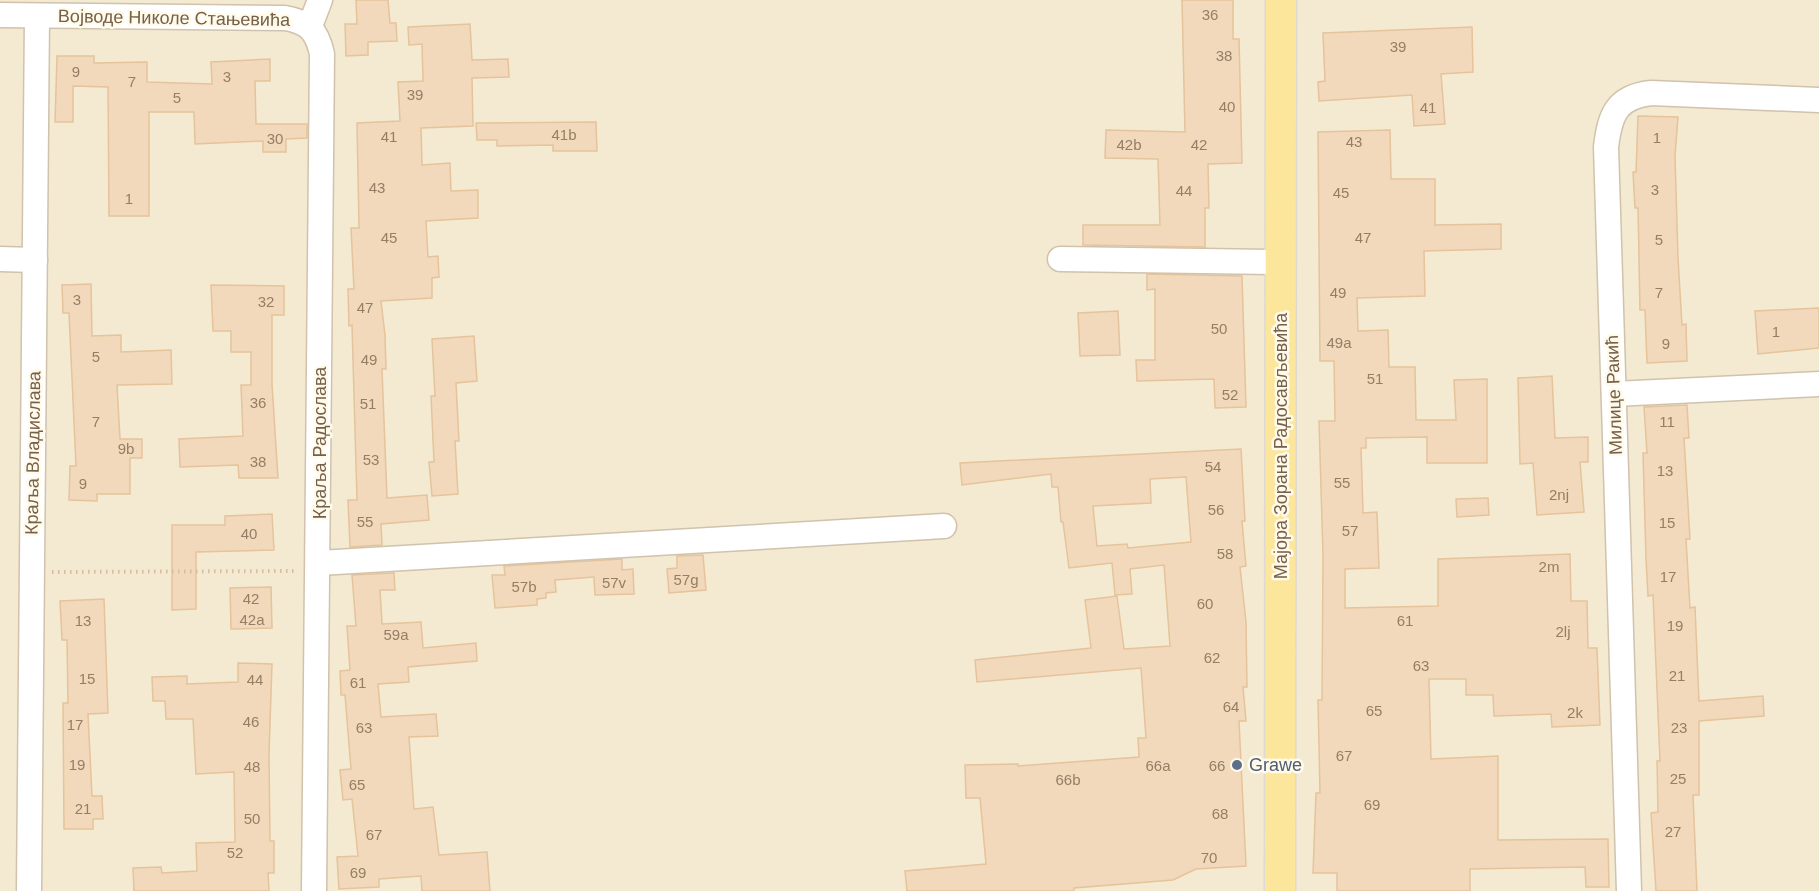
<svg xmlns="http://www.w3.org/2000/svg" width="1819" height="891" font-family="Helvetica,sans-serif">
	<style>
		.residential { fill: #f4ead2 }
		.building { fill: #f2d9bb; stroke: #e5c39b; stroke-width: 1.5; fill-rule: evenodd }
		.lines { fill: none; stroke-linecap: round; stroke-linejoin: round }
		.minor-casing { stroke: #d0c2ad; stroke-width: 27 }
		.major-casing { stroke: #ded9d3; stroke-width: 33 }
		.path { stroke: #d7bd9e; stroke-width: 4; stroke-dasharray: 1.5 4.5; stroke-linecap: butt }
		.minor { stroke: #fff; stroke-width: 24 }
		.major { stroke: #fce69c; stroke-width: 30 }
		.service-dot { fill: #5c6f8a; stroke: #fffaea; stroke-width: 2 }
		.labels { text-anchor: middle; dominant-baseline: central; stroke-width: 5; stroke-linejoin: round; paint-order: stroke }
		.number-label { font-size: 15px; fill: #947e66 }
		.street-label { font-size: 18px; fill: #756049; stroke: #fffaea }
		.service-label { font-size: 18px; fill: #4e5e75; stroke: #fffaea; text-anchor: start }
	</style>
	<rect width="100%" height="100%" fill="#fcf7e4"/>
	<rect class="residential" x="0" y="0" width="1819" height="891"/>
	<g class="building">
		<path d="M356,0H388L390,23H396L397,41L368,42V55L346,56L345,24H357Z"/>
		<path d="M1182,0H1233V39H1239L1242,163L1208,164L1209,208H1205V247L1083,245V225H1160L1158,159L1105,158L1106,130L1185,132Z"/>
		<path d="M470,24L472,60L508,59L509,77L472,78L473,126L421,128L422,165L450,163L451,191L478,190V218L426,221L428,257L438,256L439,277L432,278V298L381,301L385,335L386,369H382L387,498L427,495L429,520L381,524L382,545L350,547L348,500H357L352,325L349,326L348,289H354L351,228H359L357,123L400,121L398,82L423,81L422,44L409,45L408,27Z"/>
		<path d="M1472,27L1473,72L1441,74L1445,124L1414,126L1412,95L1319,101L1318,82L1325,81L1323,33Z"/>
		<path d="M57,56H94V63L147,62V82L212,84L211,62L270,59V81H255L256,124H307V138L286,139V152H263V141L195,144L194,112H149V216H109L108,87L73,86V122H55Z"/>
		<path d="M1638,116L1678,117L1675,156L1678,258L1682,325L1686,324L1687,361L1647,363L1645,310H1640L1638,208H1635L1633,172H1636Z"/>
		<path d="M596,122L597,151H553V145L497,146V140H477L476,123Z"/>
		<path d="M1390,130L1391,179H1435V225L1501,224V249L1424,251L1425,296L1357,298L1358,331L1388,330L1389,367H1415L1416,420H1456L1454,380L1487,379V463H1427V437L1366,438V448H1361L1363,513L1377,512L1379,568L1345,569V608L1438,606V559L1570,554L1571,601H1587L1588,648H1597L1600,725L1552,727L1551,714L1494,716L1493,695H1466V679H1429L1431,759L1498,756V840L1608,839L1609,887H1586L1585,867L1470,869V891H1337V873H1313L1316,793H1320L1318,700H1322L1323,556L1319,421H1335L1334,361H1320L1318,132Z"/>
		<path d="M1147,274L1242,276L1246,407L1215,408L1214,379L1137,381L1136,360H1155V289L1147,290Z"/>
		<path d="M91,284L92,336L121,335V352L171,350L172,384L117,385L120,439H142V458H130V494H97V501L69,500L70,466H76L69,313H63L62,285Z"/>
		<path d="M211,285L284,286V315H272V384L278,478H239L238,465L180,467L179,439L243,436L241,385H251V352H231V331H213Z"/>
		<path d="M1819,308V348L1758,354L1755,311Z"/>
		<path d="M1118,311L1120,355L1080,356L1078,313Z"/>
		<path d="M474,336L477,381L456,383L459,441H455L458,494L432,496L429,462H434L431,396H435L432,339Z"/>
		<path d="M1552,376L1555,438L1588,437V462H1580L1584,512L1537,515L1533,463L1520,464L1518,378Z"/>
		<path d="M1687,405L1689,438H1684L1690,539H1686L1690,608L1695,607L1699,701L1763,696L1764,716L1699,721V795H1693L1697,891H1656L1651,813L1658,812L1657,761H1660L1653,595L1648,596L1646,559L1643,453H1647L1644,407Z"/>
		<path d="M1241,449L1245,521H1242L1246,566L1240,567L1246,622L1247,687H1243L1246,721H1239L1246,866L1196,869L1173,880L1074,888V891H907L905,871L986,864L980,798H966L965,765L1018,764V766L1139,757L1138,738H1146L1141,668L977,682L975,660L1091,648L1085,600L1117,596L1124,649L1170,646L1164,565L1130,569L1132,594L1115,595L1112,563L1069,568L1063,522H1061L1058,487H1052L1051,474L962,485L960,463ZM1186,477L1191,542L1128,548L1127,544L1097,546L1093,506L1151,503L1150,479Z"/>
		<path d="M1488,498L1489,515L1457,517L1456,499Z"/>
		<path d="M272,514L274,550L196,552V609L172,610V525H225V516Z"/>
		<path d="M703,555L706,590L669,593L667,569L677,568V556Z"/>
		<path d="M622,559V570L633,569L634,594L595,595L594,577L555,580L556,592L546,593V598L537,599V605L495,608L492,575H505L504,566Z"/>
		<path d="M394,573L395,590H380L382,624L421,622L423,648L476,643L477,661L408,667L409,682L378,684L381,717L436,714L438,736L409,737L414,809L433,807L439,855L487,852L490,891H422L421,876L379,879V887L339,889L337,857L358,856L352,799L343,800L340,770L351,769L345,695H341L340,671L350,670L347,626H356L352,575Z"/>
		<path d="M271,587L272,628L231,629L230,588Z"/>
		<path d="M104,599L108,713L88,714L92,796H102L103,819H93V829H64L63,703H68L67,640H62L60,601Z"/>
		<path d="M238,663L272,664L269,754L270,841H274V873H268L269,891H134L133,868L161,867L162,873L197,871L196,843L235,842L234,772L196,774L193,719H166L165,701H153L152,677L187,676V684L238,682Z"/>
	</g>
	<g class="lines">
		<g class="minor-casing">
			<g id="minor">
				<path d="M0,15L285,18C309,22 317,31 322,54L314,891"/>
				<path d="M310,26L320,0"/>
				<path d="M0,259L35,260"/>
				<path d="M1060,259L1281,262"/>
				<path d="M1614,394L1819,384"/>
				<path d="M319,563L944,526"/>
				<path d="M29,891L37,16"/>
				<path d="M1629,891L1606,147C1610,115 1616,97 1651,93L1819,100"/>
			</g>
		</g>
		<g class="major-casing">
			<path id="major" d="M1280,891L1281,0"/>
		</g>
		<path class="path" d="M52,572L297,571"/>
		<use href="#minor" class="minor"/>
		<use href="#major" class="major"/>
	</g>
	<circle class="service-dot" cx="1237" cy="765" r="6"/>
	<g class="labels">
		<g class="number-label">
			<text x="1210" y="14">36</text>
			<text x="1398" y="46">39</text>
			<text x="1224" y="55">38</text>
			<text x="76" y="71">9</text>
			<text x="227" y="76">3</text>
			<text x="132" y="81">7</text>
			<text x="415" y="94">39</text>
			<text x="177" y="97">5</text>
			<text x="1227" y="106">40</text>
			<text x="1428" y="107">41</text>
			<text x="564" y="134">41b</text>
			<text x="389" y="136">41</text>
			<text x="1657" y="137">1</text>
			<text x="275" y="138">30</text>
			<text x="1354" y="141">43</text>
			<text x="1129" y="144">42b</text>
			<text x="1199" y="144">42</text>
			<text x="377" y="187">43</text>
			<text x="1655" y="189">3</text>
			<text x="1184" y="190">44</text>
			<text x="1341" y="192">45</text>
			<text x="129" y="198">1</text>
			<text x="389" y="237">45</text>
			<text x="1363" y="237">47</text>
			<text x="1659" y="239">5</text>
			<text x="1338" y="292">49</text>
			<text x="1659" y="292">7</text>
			<text x="77" y="299">3</text>
			<text x="266" y="301">32</text>
			<text x="365" y="307">47</text>
			<text x="1219" y="328">50</text>
			<text x="1776" y="331">1</text>
			<text x="1339" y="342">49a</text>
			<text x="1666" y="343">9</text>
			<text x="96" y="356">5</text>
			<text x="369" y="359">49</text>
			<text x="1375" y="378">51</text>
			<text x="1230" y="394">52</text>
			<text x="258" y="402">36</text>
			<text x="368" y="403">51</text>
			<text x="96" y="421">7</text>
			<text x="1667" y="421">11</text>
			<text x="126" y="448">9b</text>
			<text x="371" y="459">53</text>
			<text x="258" y="461">38</text>
			<text x="1213" y="466">54</text>
			<text x="1665" y="470">13</text>
			<text x="1342" y="482">55</text>
			<text x="83" y="483">9</text>
			<text x="1559" y="494">2nj</text>
			<text x="1216" y="509">56</text>
			<text x="365" y="521">55</text>
			<text x="1667" y="522">15</text>
			<text x="1350" y="530">57</text>
			<text x="249" y="533">40</text>
			<text x="1225" y="553">58</text>
			<text x="1549" y="566">2m</text>
			<text x="1668" y="576">17</text>
			<text x="686" y="579">57g</text>
			<text x="614" y="582">57v</text>
			<text x="524" y="586">57b</text>
			<text x="251" y="598">42</text>
			<text x="1205" y="603">60</text>
			<text x="252" y="619">42a</text>
			<text x="83" y="620">13</text>
			<text x="1405" y="620">61</text>
			<text x="1675" y="625">19</text>
			<text x="1563" y="631">2lj</text>
			<text x="396" y="634">59a</text>
			<text x="1212" y="657">62</text>
			<text x="1421" y="665">63</text>
			<text x="1677" y="675">21</text>
			<text x="87" y="678">15</text>
			<text x="255" y="679">44</text>
			<text x="358" y="682">61</text>
			<text x="1231" y="706">64</text>
			<text x="1374" y="710">65</text>
			<text x="1575" y="712">2k</text>
			<text x="251" y="721">46</text>
			<text x="75" y="724">17</text>
			<text x="364" y="727">63</text>
			<text x="1679" y="727">23</text>
			<text x="1344" y="755">67</text>
			<text x="77" y="764">19</text>
			<text x="1158" y="765">66a</text>
			<text x="1217" y="765">66</text>
			<text x="252" y="766">48</text>
			<text x="1678" y="778">25</text>
			<text x="1068" y="779">66b</text>
			<text x="357" y="784">65</text>
			<text x="1372" y="804">69</text>
			<text x="83" y="808">21</text>
			<text x="1220" y="813">68</text>
			<text x="252" y="818">50</text>
			<text x="1673" y="831">27</text>
			<text x="374" y="834">67</text>
			<text x="235" y="852">52</text>
			<text x="1209" y="857">70</text>
			<text x="358" y="872">69</text>
		</g>
		<g class="street-label">
			<text transform="translate(174 18) rotate(1)">Војводе Николе Стањевића</text>
			<text transform="translate(1614 395) rotate(-92)">Милице Ракић</text>
			<text transform="translate(320 443) rotate(-90)">Краља Радослава</text>
			<text transform="translate(1281 446) rotate(-90)">Мајора Зорана Радосављевића</text>
			<text transform="translate(33 453) rotate(-89)">Краља Владислава</text>
		</g>
		<g class="service-label">
			<text x="1249" y="765">Grawe</text>
		</g>
	</g>
</svg>
